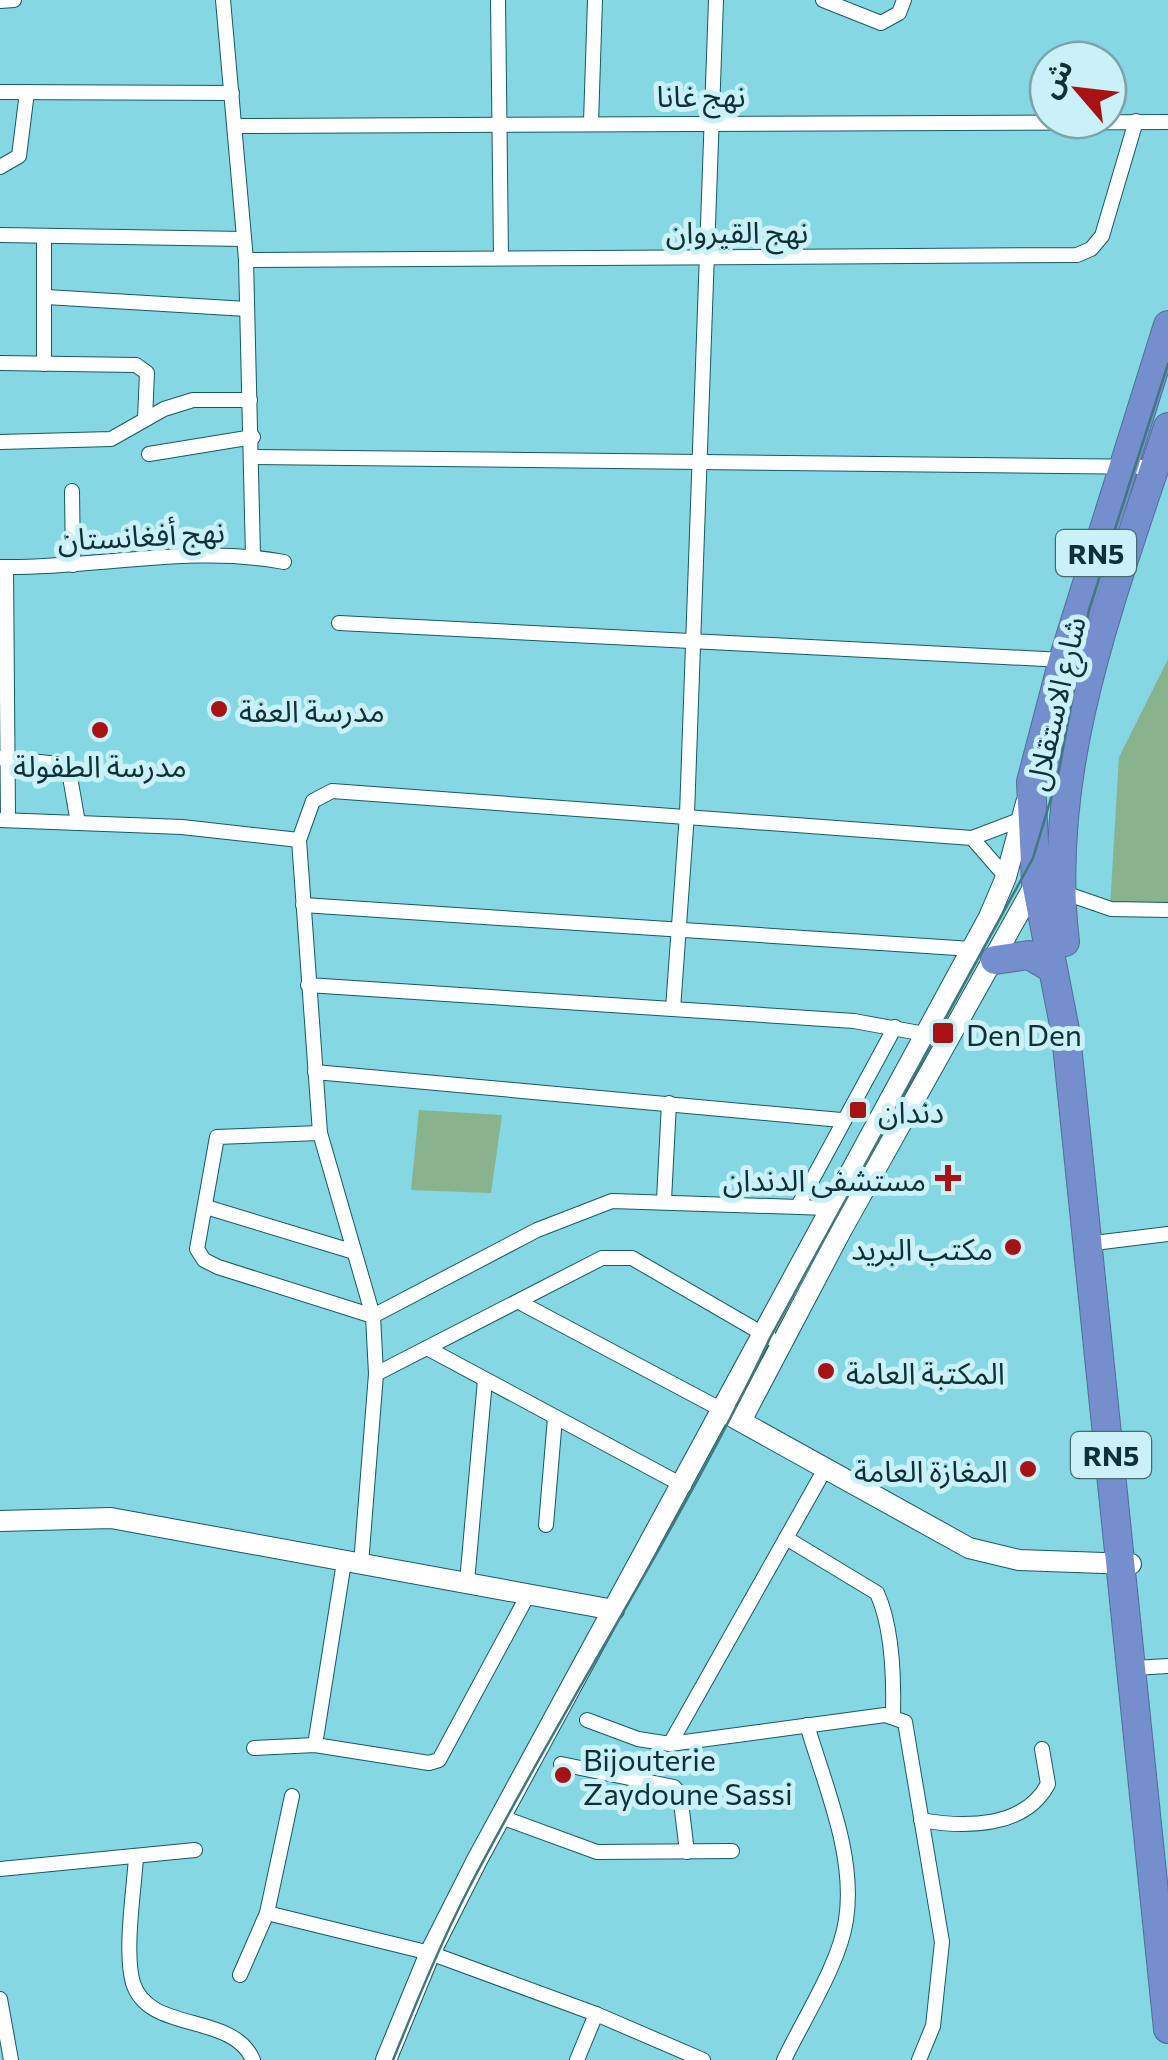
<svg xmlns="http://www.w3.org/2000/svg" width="1168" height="2060" font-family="Commissioner,'Noto Sans Arabic',sans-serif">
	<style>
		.green { fill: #89b38d }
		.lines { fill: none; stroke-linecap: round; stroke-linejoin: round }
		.street-casing { stroke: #165a63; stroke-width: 16 }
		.secondary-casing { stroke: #165a63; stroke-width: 22 }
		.highway-casing { stroke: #516d99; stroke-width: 30 }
		.street { stroke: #fff; stroke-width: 14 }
		.secondary { stroke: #fff; stroke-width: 20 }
		.highway { stroke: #758ece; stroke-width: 28 }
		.tram { stroke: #407880; stroke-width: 2.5 }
		.poi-dot { fill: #a71215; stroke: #c9f1f7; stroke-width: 4 }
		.labels { text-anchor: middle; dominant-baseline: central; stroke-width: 10; stroke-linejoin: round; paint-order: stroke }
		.shield { fill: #c9f1f7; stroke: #456b70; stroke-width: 2.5 }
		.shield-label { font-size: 28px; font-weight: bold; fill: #0d3136 }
		.street-label { font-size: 30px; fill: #0d3136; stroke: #c9f1f7 }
		.poi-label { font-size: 30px; fill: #0d3136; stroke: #c9f1f7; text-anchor: start }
	</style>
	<rect width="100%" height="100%" fill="#84d7e3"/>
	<g class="green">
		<path d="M1168,659V910L1110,908L1119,757Z"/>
		<path d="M419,1110L502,1115L491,1193L411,1190Z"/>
	</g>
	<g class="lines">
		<g class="street-casing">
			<g id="street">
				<path d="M223,0L246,260L253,556"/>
				<path d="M498,0L501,257"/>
				<path d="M823,0L881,23L899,13L904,0"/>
				<path d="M0,1L14,0"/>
				<path d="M0,92L232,93"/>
				<path d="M591,122L595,0"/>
				<path d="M235,126L1168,122"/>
				<path d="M0,167L19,156L27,92"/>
				<path d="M0,235L244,239"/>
				<path d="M246,260L1077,255L1091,249L1102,236L1136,121"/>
				<path d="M46,297L247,309"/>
				<path d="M0,363L136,365L147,373L145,419"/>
				<path d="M44,364V237"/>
				<path d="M0,442L111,439L164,409L193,400H250"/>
				<path d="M149,454L253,437"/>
				<path d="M253,457L1155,467"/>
				<path d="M72,491L73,565"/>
				<path d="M0,567C95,569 190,544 284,562"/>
				<path d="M6,567L8,820"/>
				<path d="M339,623L1063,660"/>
				<path d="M0,758L59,764L69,771L78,823"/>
				<path d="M0,820L182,827L299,840"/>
				<path d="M972,838L1006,877"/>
				<path d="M1059,891L1111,909L1168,910"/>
				<path d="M303,905L972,949"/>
				<path d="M308,985L854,1021L925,1034"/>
				<path d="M673,1009L687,814L716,0"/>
				<path d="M315,1072L841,1120"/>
				<path d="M320,1133L217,1137L197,1249L204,1260L218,1267L373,1316L537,1230L612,1201L828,1208"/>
				<path d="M664,1200L669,1103"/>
				<path d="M798,1206L895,1027"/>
				<path d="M206,1207L351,1251"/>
				<path d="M1086,1244L1168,1234"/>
				<path d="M521,1303L724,1411"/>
				<path d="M427,1348L684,1486"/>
				<path d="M376,1374L602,1258H632L770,1338"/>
				<path d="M546,1525L555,1418"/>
				<path d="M786,1538L877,1593C893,1628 894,1678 893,1716"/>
				<path d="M361,1564L376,1374L373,1316L320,1133L299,840L313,801L332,791L972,838L1022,819"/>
				<path d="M467,1582L485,1380"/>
				<path d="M1134,1668L1168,1666"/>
				<path d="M587,1720L638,1739L670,1744L885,1715L905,1722L942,1942L933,2026L919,2060"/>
				<path d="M670,1744L825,1469"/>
				<path d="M315,1745L344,1562"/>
				<path d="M254,1748L315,1745L429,1763L439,1760L529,1593"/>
				<path d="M561,1764L674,1787L680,1794L687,1852"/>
				<path d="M501,1817L597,1852L732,1851"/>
				<path d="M921,1820C965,1828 1025,1828 1048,1784L1042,1749"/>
				<path d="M136,1857C134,1890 124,1952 133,1983C149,2034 233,2012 253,2060"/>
				<path d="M0,1869L195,1850"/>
				<path d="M267,1913L430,1953L596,2014L703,2060"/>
				<path d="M240,1975L267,1913L292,1796"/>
				<path d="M0,1999L11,2060"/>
				<path d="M577,2060L596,2014"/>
				<path d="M784,2060C803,2020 840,1963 846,1920C856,1856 825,1786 807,1725"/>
			</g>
		</g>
		<g class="secondary-casing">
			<g id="secondary">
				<path d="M731,1416L969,1548L1019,1560L1131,1564"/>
				<path d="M741,1421L841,1231L1038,879"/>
				<path d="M0,1521L111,1518L614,1610"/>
				<path d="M386,2060L430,1953L477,1860L989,917L1006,877L1026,803"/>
			</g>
		</g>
		<g class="highway-casing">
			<g id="highway">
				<path d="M1168,325L1063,660L1031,782L1036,882L1066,1035L1168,2029"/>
				<path d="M1065,942C1044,765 1114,593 1168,427"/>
				<path d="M995,960L1029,955L1053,969"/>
			</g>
		</g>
		<use href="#street" class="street"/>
		<use href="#secondary" class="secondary"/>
		<use href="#highway" class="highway"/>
		<path class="tram" d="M393,2060C417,2001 441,1942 470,1886C566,1701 681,1526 770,1338L1033,858L1058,775L1089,610L1168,364"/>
	</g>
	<g class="poi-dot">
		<circle cx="219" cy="709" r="10"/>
		<circle cx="100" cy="730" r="10"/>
		<rect x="931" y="1021" width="24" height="24" rx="5"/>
		<rect x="848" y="1100" width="20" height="20" rx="5"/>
		<path d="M943 1163h10v10h10v10h-10v10h-10v-10h-10v-10h10z"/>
		<circle cx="1013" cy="1247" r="10"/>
		<circle cx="826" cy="1371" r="10"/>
		<circle cx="1028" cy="1469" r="10"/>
		<circle cx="563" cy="1775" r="10"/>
	</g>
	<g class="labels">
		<g class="shield">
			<rect x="1056" y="530" width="80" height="46" rx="8"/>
			<rect x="1071" y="1432" width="80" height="46" rx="8"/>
		</g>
		<g class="shield-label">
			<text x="1096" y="553">RN5</text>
			<text x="1111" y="1455">RN5</text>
		</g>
		<g class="street-label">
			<text x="701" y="94">نهج غانا</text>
			<text x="737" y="230">نهج القيروان</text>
			<text transform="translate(141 534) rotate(-3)">نهج أفغانستان</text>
			<text transform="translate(1054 703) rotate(-77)">شارع الاستقلال</text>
		</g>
		<g class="poi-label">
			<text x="239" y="709">مدرسة العفة</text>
			<text x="100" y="764" text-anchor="middle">مدرسة الطفولة</text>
			<text x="966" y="1033">Den Den</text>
			<text x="878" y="1110">دندان</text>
			<text x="926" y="1178" text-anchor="end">مستشفى الدندان</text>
			<text x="993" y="1247" text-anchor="end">مكتب البريد</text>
			<text x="846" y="1371">المكتبة العامة</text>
			<text x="1008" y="1469" text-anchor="end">المغازة العامة</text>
			<text x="583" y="1758">Bijouterie<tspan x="583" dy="34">Zaydoune Sassi</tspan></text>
		</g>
	</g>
	<g transform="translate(1078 90) rotate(298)"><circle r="48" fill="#c9f1f7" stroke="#7ea4aa" stroke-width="2.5"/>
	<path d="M0-8L18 38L0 25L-18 38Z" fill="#a71215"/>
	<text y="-15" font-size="28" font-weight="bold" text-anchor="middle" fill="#0d3136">ش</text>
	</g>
</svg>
